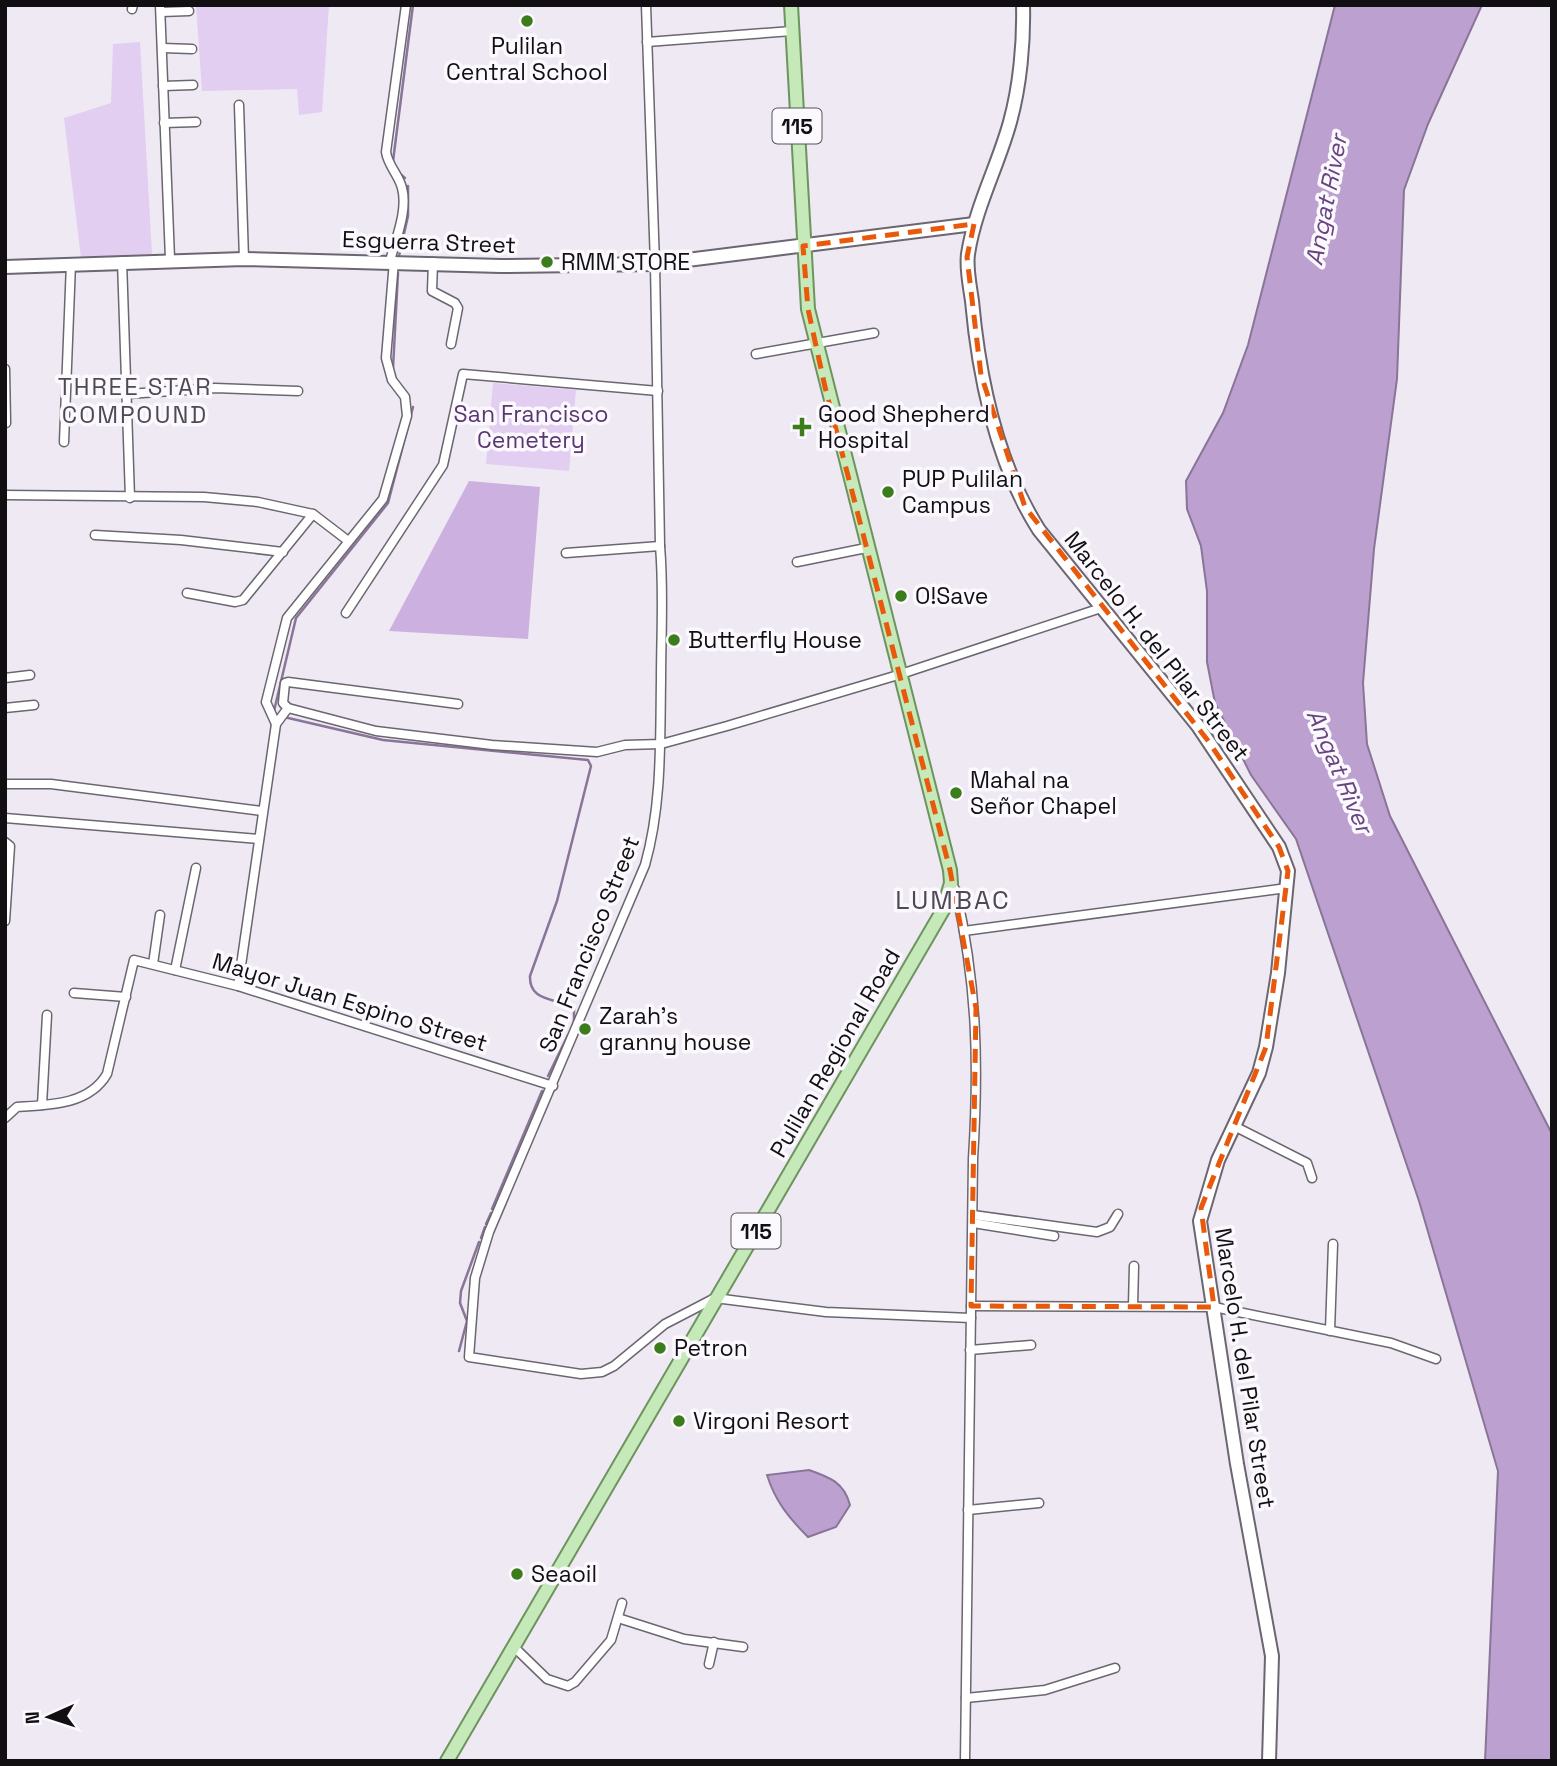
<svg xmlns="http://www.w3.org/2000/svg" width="1557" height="1766" font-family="'Space Grotesk',sans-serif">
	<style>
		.green { fill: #e2cef1 }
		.forest { fill: #ccb1e0 }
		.water { fill: #bca1d0; stroke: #897597; stroke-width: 2 }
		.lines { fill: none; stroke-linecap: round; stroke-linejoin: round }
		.stream { stroke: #897597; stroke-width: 2.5 }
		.street-casing { stroke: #6b666f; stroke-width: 11 }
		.secondary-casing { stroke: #6b666f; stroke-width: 16 }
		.primary-casing { stroke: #6d945f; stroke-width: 16 }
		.street { stroke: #fff; stroke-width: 8 }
		.secondary { stroke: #fff; stroke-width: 12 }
		.primary { stroke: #c5e9b8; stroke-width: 12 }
		.marked { fill: none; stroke: #e8590c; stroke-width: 5; stroke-dasharray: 14 9; stroke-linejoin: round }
		.poi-dot { fill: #3b7c1b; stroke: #fbf8fe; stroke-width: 2.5 }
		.labels { text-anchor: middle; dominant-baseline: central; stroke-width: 7; stroke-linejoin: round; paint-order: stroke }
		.shield { fill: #fbf8fe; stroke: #575559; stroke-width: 2 }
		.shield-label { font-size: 21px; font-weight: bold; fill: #110f12 }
		.poi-label { font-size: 23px; fill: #110f12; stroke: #fbf8fe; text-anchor: start }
		.street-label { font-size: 23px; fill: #110f12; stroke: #fbf8fe }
		.park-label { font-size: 23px; fill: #593670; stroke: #fbf8fe }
		.water-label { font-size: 24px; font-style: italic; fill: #684480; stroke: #fbf8fe }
		.neighbourhood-label { font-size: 24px; letter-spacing: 2px; fill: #4e4952; stroke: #fbf8fe }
		.quarter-label { font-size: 26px; letter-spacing: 2px; fill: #4e4952; stroke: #fbf8fe }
	</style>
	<rect width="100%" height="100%" fill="#efe9f4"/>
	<g class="green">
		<path d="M196,5H329L322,112L299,115L297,89L202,91Z"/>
		<path d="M140,42L152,254L81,258L64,118L111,103L113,44Z"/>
		<path d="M493,383L576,390L569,471L486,464Z"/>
	</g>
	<path class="forest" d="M469,481L540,487L528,639L389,631Z"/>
	<g class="water">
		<path d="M1335,5H1482L1428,124L1404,190L1397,379L1374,549L1363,683L1367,744L1390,816L1552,1134V1761H1485L1498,1471L1419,1201L1296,839L1251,775L1215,703L1207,662V591L1201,546L1187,509L1186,481L1223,413L1248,345Z"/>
		<path d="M809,1470C829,1477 844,1482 850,1505L836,1527L808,1537C789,1518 775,1501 767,1475Z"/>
	</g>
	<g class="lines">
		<g class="stream">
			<path d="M393,161L413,5"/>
			<path d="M399,173L405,178"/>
			<path d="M399,256L408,216V186"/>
			<path d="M393,368L398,273"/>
			<path d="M274,711L296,618L388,503L413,407"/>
			<path d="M284,717L383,740L588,760L591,766L557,901L530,976C529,1003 557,997 574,1009V1023"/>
			<path d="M548,1076L568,1035"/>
			<path d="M492,1209L542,1091"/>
			<path d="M486,1224L491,1213"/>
			<path d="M481,1238L485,1227"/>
			<path d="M459,1351L467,1321L460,1303L461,1291L479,1242"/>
		</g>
		<g class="street-casing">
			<g id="street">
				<path d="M160,5L170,259"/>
				<path d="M646,5L655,264L660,546C664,591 661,635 661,680C660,743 662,805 645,865L489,1232L475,1278L469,1357L581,1374L602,1372L614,1366L665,1324L715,1298L826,1312L971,1318"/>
				<path d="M132,9L133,5"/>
				<path d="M161,12L189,11"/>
				<path d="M647,42L792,31"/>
				<path d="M162,48L192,49"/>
				<path d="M163,86L193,85"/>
				<path d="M239,105L244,259"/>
				<path d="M164,123L196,122"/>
				<path d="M122,261L130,498"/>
				<path d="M390,261C396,238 408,210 402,188C399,175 388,166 386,152L406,5"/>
				<path d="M433,262L432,291L455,303L458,308L451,344"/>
				<path d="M756,354L874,333"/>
				<path d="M5,369L6,423"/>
				<path d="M128,394L215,388L298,391"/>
				<path d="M64,442L71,263"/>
				<path d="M5,495L204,497L258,502L313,514L347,540"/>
				<path d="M95,535L181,540L283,552"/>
				<path d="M566,553L660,546"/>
				<path d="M797,562L866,548"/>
				<path d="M187,593L235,602L243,600L313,514"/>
				<path d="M346,613L443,465L463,374L658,391"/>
				<path d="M5,678L30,675"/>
				<path d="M458,704L288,682L285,683L283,703L288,708L376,731L492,745L597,752L625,745L661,744L727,726L898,675L1101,608"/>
				<path d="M5,708L34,705"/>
				<path d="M276,724L266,702L287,618L383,499L407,416L405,397L392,380L386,358L394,261"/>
				<path d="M5,784H51L262,811"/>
				<path d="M5,818L259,839"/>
				<path d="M5,842L10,846L5,921"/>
				<path d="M951,883L956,891C977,985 979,1064 973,1159L965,1761"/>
				<path d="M964,931L1287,888"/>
				<path d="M153,964L160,915"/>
				<path d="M175,970L196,868"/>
				<path d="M238,986L276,724L288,708"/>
				<path d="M74,993L126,997"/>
				<path d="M42,1105L47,1015"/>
				<path d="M5,1118L17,1107C49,1105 89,1105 107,1074L134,960L238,986L553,1086"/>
				<path d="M1234,1126L1307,1163L1312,1178"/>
				<path d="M973,1215L1097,1232L1110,1227L1118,1214"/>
				<path d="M973,1223L1054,1236"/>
				<path d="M971,1306L1214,1307L1391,1343L1436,1359"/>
				<path d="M1133,1306L1134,1266"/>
				<path d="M1330,1331L1333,1244"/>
				<path d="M970,1350L1031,1345"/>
				<path d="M968,1510L1039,1503"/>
				<path d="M618,1618L684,1639L743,1647"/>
				<path d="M513,1646L547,1679L568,1686L575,1682L611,1640L622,1603"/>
				<path d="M709,1664L714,1642"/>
				<path d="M966,1698L1045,1690L1115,1668"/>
			</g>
		</g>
		<g class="secondary-casing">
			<g id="secondary">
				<path d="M1023,5C1024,42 1020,86 1010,122C998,166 975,208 968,254C966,269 970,286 972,301C979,378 997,464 1039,530L1198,726L1279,847L1288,871L1278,973L1266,1047L1259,1073L1218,1160L1200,1221L1237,1464L1272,1656L1269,1761"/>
				<path d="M5,267L244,259L501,266L655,264L974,224"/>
			</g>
		</g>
		<g class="primary-casing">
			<path id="primary" d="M447,1761L943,910L951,883L950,870L808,309L791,5"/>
		</g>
		<use href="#street" class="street"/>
		<use href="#secondary" class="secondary"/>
		<use href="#primary" class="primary"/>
	</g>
	<path class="marked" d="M974,224L967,257L981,375L1025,507L1209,742L1279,847L1288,871L1266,1047L1201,1208L1214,1307L971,1306L976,1008L950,870L825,387L808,309L803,246Z"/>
	<g class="poi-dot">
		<circle cx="527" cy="21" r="7"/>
		<circle cx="547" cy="262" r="7"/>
		<path d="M798.5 416.5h7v7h7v7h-7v7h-7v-7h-7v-7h7z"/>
		<circle cx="888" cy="492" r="7"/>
		<circle cx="901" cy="596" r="7"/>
		<circle cx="674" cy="640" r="7"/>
		<circle cx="956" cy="793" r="7"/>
		<circle cx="585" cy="1029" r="7"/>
		<circle cx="660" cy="1348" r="7"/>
		<circle cx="679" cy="1421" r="7"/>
		<circle cx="517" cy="1574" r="7"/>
	</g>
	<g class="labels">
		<g class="shield">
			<rect x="772.5" y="108.5" width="49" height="35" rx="5"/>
			<rect x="731.5" y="1213.5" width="49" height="35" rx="5"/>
		</g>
		<g class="shield-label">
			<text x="797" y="126">115</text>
			<text x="756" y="1231">115</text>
		</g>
		<g class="poi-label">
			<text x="527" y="46" text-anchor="middle">Pulilan<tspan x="527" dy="26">Central School</tspan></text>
			<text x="561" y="262">RMM STORE</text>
			<text x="818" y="414">Good Shepherd<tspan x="818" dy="26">Hospital</tspan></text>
			<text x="902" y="479">PUP Pulilan<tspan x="902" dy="26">Campus</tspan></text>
			<text x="915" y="596">O!Save</text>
			<text x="688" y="640">Butterfly House</text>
			<text x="970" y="780">Mahal na<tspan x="970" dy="26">Señor Chapel</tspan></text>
			<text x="599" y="1016">Zarah's<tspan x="599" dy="26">granny house</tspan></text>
			<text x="674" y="1348">Petron</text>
			<text x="693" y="1421">Virgoni Resort</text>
			<text x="531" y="1574">Seaoil</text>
		</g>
		<g class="street-label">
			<text transform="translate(429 242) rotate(2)">Esguerra Street</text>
			<text transform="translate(1157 646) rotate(52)">Marcelo H. del Pilar Street</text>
			<text transform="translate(589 944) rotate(-68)">San Francisco Street</text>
			<text transform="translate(350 1002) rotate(17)">Mayor Juan Espino Street</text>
			<text transform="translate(835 1053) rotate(-60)">Pulilan Regional Road</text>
			<text transform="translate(1245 1368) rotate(81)">Marcelo H. del Pilar Street</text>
		</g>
		<g class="park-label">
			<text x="531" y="414">San Francisco<tspan x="531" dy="26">Cemetery</tspan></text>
		</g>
		<g class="water-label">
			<text transform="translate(1326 200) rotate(-79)">Angat River</text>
			<text transform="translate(1340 771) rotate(67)">Angat River</text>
		</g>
		<g class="neighbourhood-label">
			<text x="135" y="386">THREE STAR<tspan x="135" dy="28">COMPOUND</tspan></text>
		</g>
		<g class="quarter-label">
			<text x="953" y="900">LUMBAC</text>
		</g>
	</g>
	<rect width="1557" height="1766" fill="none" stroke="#110f12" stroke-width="14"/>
	<g transform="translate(49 1717) rotate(267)" stroke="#fbf8fe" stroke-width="5" paint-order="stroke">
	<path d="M0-5L12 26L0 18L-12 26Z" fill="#110f12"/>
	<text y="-10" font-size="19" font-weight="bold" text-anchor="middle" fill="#110f12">N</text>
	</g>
</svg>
